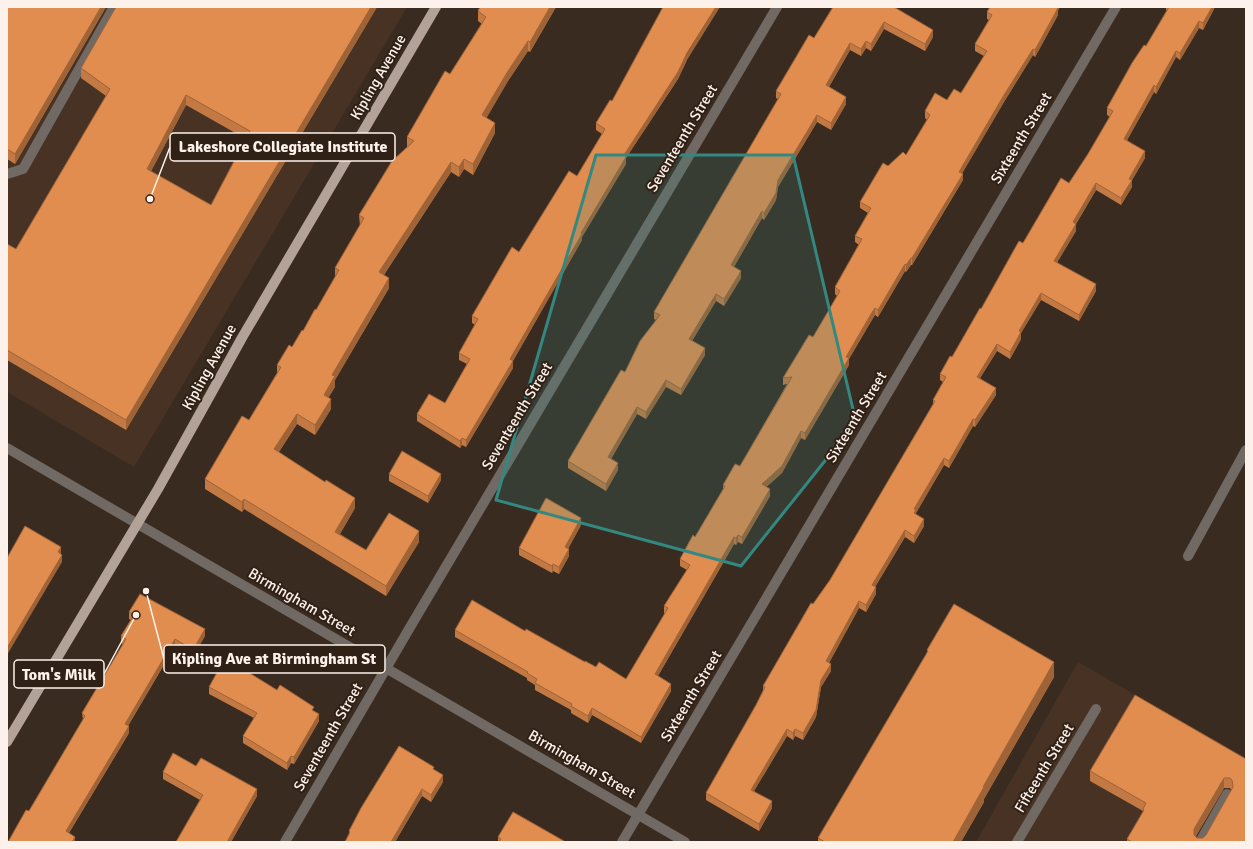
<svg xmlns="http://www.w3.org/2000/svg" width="1253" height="849" font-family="Signika,sans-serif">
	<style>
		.built { fill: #473223 }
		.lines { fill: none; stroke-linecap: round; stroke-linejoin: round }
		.minor { stroke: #716964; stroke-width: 10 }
		.major { stroke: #b3a297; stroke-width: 10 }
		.wall { fill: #c27944; fill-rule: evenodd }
		.shaded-wall { fill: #9e6337 }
		.building { fill: #e18d4f; stroke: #9e6337; fill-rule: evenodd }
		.marked { fill: #338981; fill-opacity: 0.2; stroke: #338981; stroke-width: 3; stroke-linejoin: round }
		.labels { text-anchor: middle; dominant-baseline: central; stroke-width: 4; stroke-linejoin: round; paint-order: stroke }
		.street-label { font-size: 15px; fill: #fdf2eb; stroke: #302117 }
		.leader { fill: none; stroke: #fdf2eb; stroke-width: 1.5 }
		.callout-dot { fill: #fdf2eb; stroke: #302117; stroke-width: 1.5 }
		.callout { fill: #302117; stroke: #fdf2eb; stroke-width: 1.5 }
		.callout-label { font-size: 16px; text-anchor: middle; font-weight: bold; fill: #fdf2eb }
	</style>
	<rect width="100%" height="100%" fill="#3a2b21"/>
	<g class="built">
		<path d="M7,7H407L134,467L7,392Z"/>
		<path d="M1078,662L1246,758V842H976Z"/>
	</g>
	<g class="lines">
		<g class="minor">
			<path d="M7,174L23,169L114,7"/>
			<path d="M7,448L685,842"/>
			<path d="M1188,556L1246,450"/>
			<path d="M285,842L409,629L777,7"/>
			<path d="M622,842L1116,7"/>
			<path d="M1017,842L1096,709"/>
			<path d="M1200,842L1227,794"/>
		</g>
		<path class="major" d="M7,742L158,489L243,336L436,7"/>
	</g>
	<g class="wall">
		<path d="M7,7H106L15,164L7,159Z"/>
		<path d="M116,7H377L126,430L7,360V244L16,249L106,96L81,78V68ZM186,105L246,139L211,205L151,171Z"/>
		<path d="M480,7H556L530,52L528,51L508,81L486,118L495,133L473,175L464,169L459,177L451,172L384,275L389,288L335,380V387L328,398L331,409L315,435L297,424L279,452L355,508L340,534L366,550L419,542L386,596L244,509L242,512L205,489V479L249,420L277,373V365L292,347L303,331L316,310L335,278V268L360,226L359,215L407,147V137L450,74L482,24L478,21V11Z"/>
		<path d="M894,7L933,37L925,51L884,29L871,51L866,48L861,56L850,50L829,87L846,104L831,130L817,122L778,187L776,200L764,220L762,218L734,267L741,278L724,306L716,301L692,341L705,355L681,395L666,387L646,419L637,414L611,459L618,470L606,491L568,468V461L625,372L656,320L654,319V312L778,99L776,98V91L814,38Z"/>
		<path d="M1166,7H1215L1203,30L1199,28L1180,60L1176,57L1156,94L1154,92L1127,140L1145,158L1132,180V187L1121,205L1096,190L1076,224V231L1057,262L1096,291L1079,321L1041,300L1021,333V339L1010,359L997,351L980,378L996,395L975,427L973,426L949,468L944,465L916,513V515L924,526L914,543L905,537L875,587L876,594L866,612L859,608L829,663L831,671L821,687L816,717L803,740L795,736L793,740L787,736L754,791L772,808L759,831L706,800V793L756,705L763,693V686L813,604L830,580L933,405V400L943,382L940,380V374L952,357L1023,243L1069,183L1088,154L1110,117L1107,115V108L1146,46L1167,10H1166Z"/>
		<path d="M1058,11V15L1035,57L1033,55L1004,102L962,173L963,180L912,265H911L906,272L905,271L878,317L875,315L871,321L849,359V365L805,440L801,438L782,473L766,487L770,496L742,544L738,542L736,545L734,544L658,676L671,691L641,743L592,715L588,723L571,713V710L535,690V685L527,680V678L455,637V630L525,631L585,662L626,679L665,613H664V606L687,570L680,566V559L695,537L723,491V485L740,466L787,384L783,385V378L813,337L837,296L835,294V287L859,245L855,242V236L868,213L860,208V202L888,166L906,155L927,120L925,118V111L961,93L984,56L975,51V44L989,20L987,19V12Z"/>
		<path d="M687,60L678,79L626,158V164L582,237V240L513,361V368L466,447L462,445L460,448L417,421V414L445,403L467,364L459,360V353L475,325L472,323V316L519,252L577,176L602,134L596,130V123L612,101Z"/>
		<path d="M389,474L441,480L428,503L389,481Z"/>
		<path d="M581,525L568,549L569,556L559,574L553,571L552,573L519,555V548Z"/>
		<path d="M129,612L205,636L193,656L175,646L128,726L129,733L69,833L75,842L29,811L83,720L82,713L123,644L121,643V636L131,620L129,619Z"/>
		<path d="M927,650L1054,677L984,799V802L961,842H818V838L927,654Z"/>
		<path d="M209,687L314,711L319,721L294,764L291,763L287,770L243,743V736L254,718L209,694Z"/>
		<path d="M1246,759V842H1127V839L1143,813V811L1090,781V771ZM1224,788H1230L1231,790L1206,835L1203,838H1197L1196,836Z"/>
		<path d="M196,766L257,796L231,842H176L200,800L163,779V772Z"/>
		<path d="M434,770L443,782L431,802L422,796L395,842H345L349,835V831Z"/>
		<path d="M498,837L564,842H498Z"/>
	</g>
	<g class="shaded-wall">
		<path d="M101,7H106L15,164V154Z"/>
		<path d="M371,7H377L126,430V420Z"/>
		<path d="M550,7H556L530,52V42Z"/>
		<path d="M716,7H720L687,60L678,79L626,158V164L582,237V240L510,366V359L581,233L624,155Z"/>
		<path d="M1056,7H1060L1058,11V15L1035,57V50Z"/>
		<path d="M1212,7H1215L1203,30V23Z"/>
		<path d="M1199,21V28L1180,60V53Z"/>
		<path d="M884,22V29L871,51V44Z"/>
		<path d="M933,30V37L925,51V44Z"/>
		<path d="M528,41V51L508,81L482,126V115L508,71Z"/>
		<path d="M866,41V48L861,56V49Z"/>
		<path d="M850,43V50L826,92V85Z"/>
		<path d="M1033,49V55L1004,102L959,179V172L1004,95Z"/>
		<path d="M1176,51V57L1156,94V87Z"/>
		<path d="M1154,85V92L1124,146V139Z"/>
		<path d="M186,95V105L147,179V169Z"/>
		<path d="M846,97V104L831,130V123Z"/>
		<path d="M817,115V122L778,187L776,200L764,220V213L778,180Z"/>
		<path d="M495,123V133L473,175V164Z"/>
		<path d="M1145,151V158L1131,182L1132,180V187L1121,205V198L1129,179Z"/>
		<path d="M464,159V169L459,177V167Z"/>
		<path d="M451,162V172L379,282V272Z"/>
		<path d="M963,174V180L912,265V258Z"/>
		<path d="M1096,183V190L1073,229V222Z"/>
		<path d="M762,211V218L731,272V265Z"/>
		<path d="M1076,224V231L1054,268V261Z"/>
		<path d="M911,258V265L906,272V265Z"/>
		<path d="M905,264V271L878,317V310Z"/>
		<path d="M741,271V278L724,306V299Z"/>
		<path d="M389,278V288L335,380V387L324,405V395L332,375Z"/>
		<path d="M1096,284V291L1079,321V315Z"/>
		<path d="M1041,293V300L1021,333V339L1010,359V352L1019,331Z"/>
		<path d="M716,294V301L689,346V339Z"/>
		<path d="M875,308V315L849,359V365L805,440V433L846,357Z"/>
		<path d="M997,344V351L977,383V377Z"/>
		<path d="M705,348V355L681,395V389Z"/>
		<path d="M513,361V368L466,447V440Z"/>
		<path d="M666,380V387L646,419V412Z"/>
		<path d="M996,388V395L975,427V420Z"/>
		<path d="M331,399V409L315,435V425Z"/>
		<path d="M637,407V414L608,464V457Z"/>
		<path d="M297,414V424L274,459V449Z"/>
		<path d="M973,419V426L949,468V461Z"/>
		<path d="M801,431V438L782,473L762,491V484Z"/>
		<path d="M462,438V445L460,448V441Z"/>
		<path d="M944,458V465L916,513V517L914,520V509Z"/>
		<path d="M618,463V470L606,491V484Z"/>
		<path d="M441,474V480L428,503V496Z"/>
		<path d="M770,489V496L742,544V537Z"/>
		<path d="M355,498V508L335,542V532Z"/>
		<path d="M244,499V509L242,512V502Z"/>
		<path d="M581,518V525L565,554V547Z"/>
		<path d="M924,519V526L914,543V536Z"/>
		<path d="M905,530V537L872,592V585Z"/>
		<path d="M419,531V542L386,596V586Z"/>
		<path d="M738,535V542L736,545V538Z"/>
		<path d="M734,537V544L655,681V674Z"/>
		<path d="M61,547V554L58,559V552Z"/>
		<path d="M569,549V556L559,574V567Z"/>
		<path d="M62,555V562L7,655V648Z"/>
		<path d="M553,564V571L552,573V566Z"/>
		<path d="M876,587V594L866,612V605Z"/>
		<path d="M859,601V608L826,668V661Z"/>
		<path d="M205,629V636L193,656V650Z"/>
		<path d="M175,639V646L125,731V724Z"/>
		<path d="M1054,662V677L984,799V802L961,842H953L983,787Z"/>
		<path d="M831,664V671L821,687L816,717L803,740V733L821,680Z"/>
		<path d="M671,684V691L641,743V737Z"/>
		<path d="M592,708V715L588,723V716Z"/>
		<path d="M319,714V721L294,764V757Z"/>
		<path d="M129,726V733L66,838V831Z"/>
		<path d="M787,729V736L751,796V790Z"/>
		<path d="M795,729V736L793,740V733Z"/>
		<path d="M291,756V763L287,770V763Z"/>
		<path d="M443,775V782L431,802V795Z"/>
		<path d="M1224,778V788L1194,839V829Z"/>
		<path d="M257,789V796L231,842H227Z"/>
		<path d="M422,789V796L395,842H391Z"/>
		<path d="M772,801V808L759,831V824Z"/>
		<path d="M75,837V842H72Z"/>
	</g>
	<g class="building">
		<path d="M7,7H101L15,154L7,149Z"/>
		<path d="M116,7H371L126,420L7,350V244L16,249L110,89L81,68ZM186,95L250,131L211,205L147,169Z"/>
		<path d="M480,7H550L530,42L528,41L508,71L482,115L495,123L473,164L464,159L459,167L451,162L379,272L389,278L332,375L335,376L324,395L331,399L315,425L297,414L274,449L325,482L326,480L355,498L335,532L366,550L389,513L419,531L386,586L244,499L242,502L205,479L242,416L249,420L281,367L277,365L289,345L292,347L302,330L303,331L315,309L316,310L339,270L335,268L364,218L359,215L392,161L414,141L407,137L445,71L450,74L486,17L478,11Z"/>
		<path d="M663,7H716L687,53L678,72L624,155L626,157L581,233L582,234L510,359L513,361L466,440L462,438L460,441L417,414L429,394L445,403L470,359L459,353L478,319L472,316L512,247L519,252L569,171L577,176L605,129L596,123L610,100L612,101Z"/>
		<path d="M833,7H894L933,30L925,44L884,22L871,44L866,41L861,49L850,43L826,85L846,97L831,123L817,115L778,180L776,193L764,213L762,211L731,265L741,271L724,299L716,294L689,339L705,348L681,389L666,380L646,412L637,407L608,457L618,463L606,484L568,461L621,370L625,372L640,341L660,315L654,312L781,94L776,91L809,35L814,38Z"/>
		<path d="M990,7H1056L1058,8L1035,50L1033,49L1004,95L959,172L963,174L912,258H911L906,265L905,264L878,310L875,308L871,314L846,357L849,358L805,433L801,431L782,466L762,484L770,489L742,537L738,535L736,538L734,537L655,674L671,684L641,737L592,708L588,716L571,706L572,704L535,683L537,679L527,673L528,672L455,630L472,600L525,631L526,629L585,662V661L596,667L599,662L626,679L668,608L664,606L690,565L680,559L693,535L695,537L725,486L723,485L735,464L740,466L792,377L783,378L809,335L813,337L840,291L835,287L862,239L855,236L871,208L860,202L883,163L888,166L903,152L906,155L930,115L925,111L935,93L947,100L954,89L961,93L987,51L975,44L992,15L987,12Z"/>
		<path d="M1169,7H1212L1203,23L1199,21L1180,53L1176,51L1156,87L1154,85L1124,139L1145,151L1129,179L1132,180L1121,198L1096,183L1073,222L1076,224L1054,261L1096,284L1079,315L1041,293L1019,331L1021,332L1010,352L997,344L977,377L996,388L975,420L973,419L949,461L944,458L914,509L916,510L914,513L924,519L914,536L905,530L872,585L876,587L866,605L859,601L826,661L831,664L821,680L816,710L803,733L795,729L793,733L787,729L751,790L772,801L759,824L706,793L756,705L765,687L763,686L811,603L813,604L830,580L935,401L933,400L946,377L940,374L950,356L952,357L980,308L981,309L1019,241L1023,243L1061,178L1069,183L1088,154L1113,111L1107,108L1132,63L1144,45L1146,46Z"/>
		<path d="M402,451L441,474L428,496L389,474Z"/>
		<path d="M546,498L581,518L565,547L569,549L559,567L553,564L552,566L519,548Z"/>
		<path d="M25,526L61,547L58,552L62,555L7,648V558Z"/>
		<path d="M140,594L205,629L193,650L175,639L125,724L129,726L66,831L75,837L72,842H8L26,810L29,811L85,716L82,713L126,639L121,636L134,615L129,612Z"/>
		<path d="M954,604L1054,662L983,787H984L953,842H825L818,838L928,651L927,650Z"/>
		<path d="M225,658L277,690L280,685L314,707L312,710L319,714L294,757L291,756L287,763L243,736L257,713L209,687Z"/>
		<path d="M1135,695L1246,759V842H1132L1127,839L1144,810L1143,809L1146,803L1090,771ZM1224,778H1230L1232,780L1233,787L1206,835L1203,838H1197L1194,835V829Z"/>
		<path d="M399,746L434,767L433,769L443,775L431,795L422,789L391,842H345L350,832L349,831L361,808Z"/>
		<path d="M173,753L196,766L201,758L257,789L227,842H176L203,795L163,772Z"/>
		<path d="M513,812L564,841L563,842H499L501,839L498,837Z"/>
	</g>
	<path class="marked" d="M596,155H793L856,422L741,566L496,500Z"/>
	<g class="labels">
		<g class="street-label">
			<text transform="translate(378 77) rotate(-60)">Kipling Avenue</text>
			<text transform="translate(682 138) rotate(-59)">Seventeenth Street</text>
			<text transform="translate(1021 138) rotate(-59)">Sixteenth Street</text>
			<text transform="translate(209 367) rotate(-61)">Kipling Avenue</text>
			<text transform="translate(517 416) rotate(-59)">Seventeenth Street</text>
			<text transform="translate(856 417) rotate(-59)">Sixteenth Street</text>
			<text transform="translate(302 602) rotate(30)">Birmingham Street</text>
			<text transform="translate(691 696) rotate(-59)">Sixteenth Street</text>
			<text transform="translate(328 737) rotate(-60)">Seventeenth Street</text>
			<text transform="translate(582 764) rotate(30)">Birmingham Street</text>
			<text transform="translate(1044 768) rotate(-59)">Fifteenth Street</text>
		</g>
	</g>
	<path class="leader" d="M150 199L170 147M146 591L164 659M136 615L104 674"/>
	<g class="callout-dot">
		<circle cx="150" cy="199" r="4"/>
		<circle cx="146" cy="591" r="4"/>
		<circle cx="136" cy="615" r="4"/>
	</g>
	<g class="callout">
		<rect x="170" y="133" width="225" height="28" rx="4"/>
		<rect x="164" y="645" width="221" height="28" rx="4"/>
		<rect x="14" y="660" width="90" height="28" rx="4"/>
	</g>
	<g class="callout-label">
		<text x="283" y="152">Lakeshore Collegiate Institute</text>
		<text x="274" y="664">Kipling Ave at Birmingham St</text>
		<text x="59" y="680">Tom's Milk</text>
	</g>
	<rect width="1253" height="849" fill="none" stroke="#fdf2eb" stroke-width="16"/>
</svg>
